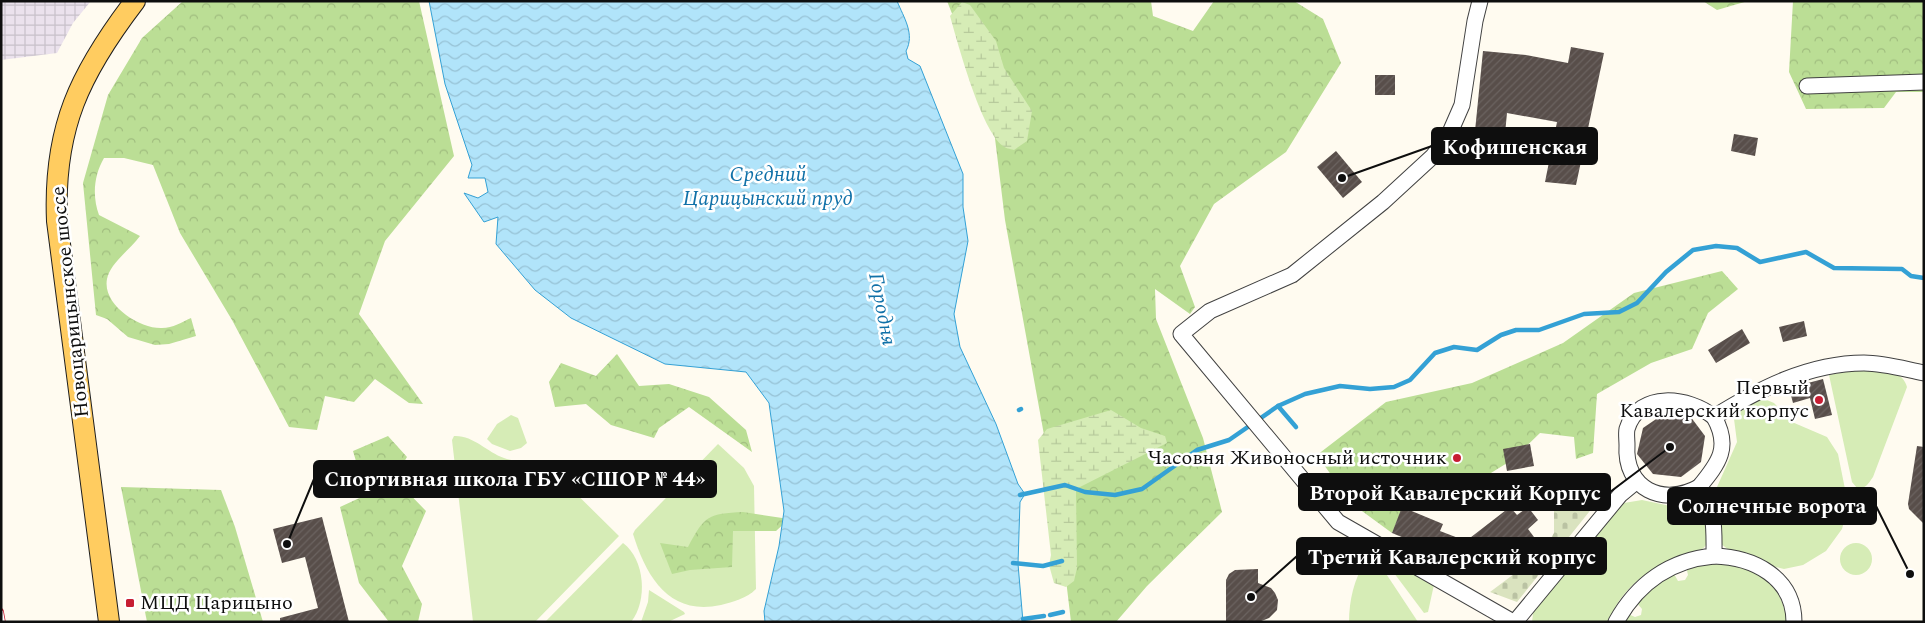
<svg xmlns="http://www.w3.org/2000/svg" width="1925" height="623" font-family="Spectral,serif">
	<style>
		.industrial { fill: url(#industrial-grid) }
		.grass { fill: #d6ecb6 }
		.forest { fill: url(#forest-crowns) }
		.wetland { fill: url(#wetland-marsh) }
		.cemetery { fill: url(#cemetery-stones) }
		.water { fill: url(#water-waves); stroke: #34a1d5 }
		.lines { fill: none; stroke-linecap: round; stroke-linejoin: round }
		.stream { stroke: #34a1d5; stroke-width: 4.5 }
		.building { fill: url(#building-hatch) }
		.minor-casing { stroke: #414141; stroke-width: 17 }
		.major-casing { stroke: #1f1f1f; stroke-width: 22 }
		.minor { stroke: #fff; stroke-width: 15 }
		.major { stroke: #ffcc60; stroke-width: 20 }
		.rail-casing { stroke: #c71e33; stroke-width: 5.5 }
		.rail { stroke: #fff; stroke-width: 4; stroke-dasharray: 11; stroke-linecap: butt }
		.poi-dot { fill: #c71e33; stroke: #fff; stroke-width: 2 }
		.labels { text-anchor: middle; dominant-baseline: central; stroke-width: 5; stroke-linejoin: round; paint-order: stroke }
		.street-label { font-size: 20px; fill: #0e0e0e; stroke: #fff }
		.poi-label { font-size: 20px; fill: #0e0e0e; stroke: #fff; text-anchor: end }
		.water-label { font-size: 21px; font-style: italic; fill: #1071a8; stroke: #fff }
		.leader { fill: none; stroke: #0e0e0e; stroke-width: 2 }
		.callout-dot { fill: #0e0e0e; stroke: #fff; stroke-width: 2 }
		.callout { fill: #0e0e0e; stroke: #0e0e0e; stroke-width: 2 }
		.callout-label { font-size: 21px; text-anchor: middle; font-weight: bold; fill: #fff }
	</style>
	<defs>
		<pattern id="industrial-grid" width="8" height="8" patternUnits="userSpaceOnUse" patternTransform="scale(1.25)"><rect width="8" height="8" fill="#ebe2ed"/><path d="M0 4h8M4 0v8" fill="none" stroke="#c8c1ca"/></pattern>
		<pattern id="forest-crowns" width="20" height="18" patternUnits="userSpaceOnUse" patternTransform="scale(1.25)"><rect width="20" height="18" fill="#bbde95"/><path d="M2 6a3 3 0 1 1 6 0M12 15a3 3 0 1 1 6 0" fill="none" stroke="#a0bd7f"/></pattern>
		<pattern id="wetland-marsh" width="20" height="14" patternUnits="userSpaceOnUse" patternTransform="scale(1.25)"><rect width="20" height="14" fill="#d6ecb6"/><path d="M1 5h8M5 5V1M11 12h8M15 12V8" fill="none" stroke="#b6c99b"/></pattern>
		<pattern id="cemetery-stones" width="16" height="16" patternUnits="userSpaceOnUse" patternTransform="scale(1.25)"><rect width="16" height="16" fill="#dae3bf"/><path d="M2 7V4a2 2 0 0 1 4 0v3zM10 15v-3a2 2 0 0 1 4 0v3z" fill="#bac2a3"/></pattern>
		<pattern id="water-waves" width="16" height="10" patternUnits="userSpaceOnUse" patternTransform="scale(1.25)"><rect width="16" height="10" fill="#b1e4fa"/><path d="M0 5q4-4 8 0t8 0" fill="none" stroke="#97c2d5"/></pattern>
		<pattern id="building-hatch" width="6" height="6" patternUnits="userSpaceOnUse" patternTransform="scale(1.25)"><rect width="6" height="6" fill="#584e4a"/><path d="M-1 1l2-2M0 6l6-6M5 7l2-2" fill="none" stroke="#6b6360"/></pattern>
	</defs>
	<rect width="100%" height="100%" fill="#fffbf0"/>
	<path class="industrial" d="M1,1H91L73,23L57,53L1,60Z"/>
	<g class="grass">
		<path d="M1856,370C1873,371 1902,366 1907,387L1873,477C1868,484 1866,489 1857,488L1852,482L1829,375Z"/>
		<path d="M1762,398L1774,403L1792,422L1827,437L1838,454L1846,494V514L1842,529L1826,551L1803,565L1784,569L1772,566L1749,554L1729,550L1721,544L1718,530L1717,487L1737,442L1734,419L1738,408Z"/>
		<path d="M511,415L518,418L527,443L521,448L510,451L492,444L487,439L497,424Z"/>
		<path d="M454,436C473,435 487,452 504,458C517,463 531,459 547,465L619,536L535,622H473L452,440Z"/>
		<path d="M718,444L744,468L754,486L756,589C747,598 733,602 721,605C670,616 647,579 633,534L635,530Z"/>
		<path d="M1642,500L1675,507L1699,503L1709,514C1708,522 1710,538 1706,545C1701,553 1686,554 1678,557C1649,568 1618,591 1609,622H1532L1534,606L1614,508L1624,503Z"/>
		<circle cx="1856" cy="559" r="16"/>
		<path d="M623,543C645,559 648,601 631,622H545Z"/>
		<path d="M1386,553L1435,580L1428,612L1424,613L1382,557Z"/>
		<path d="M1377,560L1418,622H1349C1349,601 1354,578 1366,561Z"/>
		<path d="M1723,562C1733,563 1747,563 1755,568C1773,579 1785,602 1787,622H1624L1628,614L1635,617L1641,615L1642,609L1636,602L1673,572L1678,581L1685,580L1688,575L1686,566Z"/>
		<path d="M649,590L684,612L685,614L668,622H641L648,602Z"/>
	</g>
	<g class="forest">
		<path d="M183,1H419L454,156L385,241L359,314L423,404L409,403L375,379L354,402L325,396L317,430L289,427L232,320L180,233L153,165L124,158H104C94,175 92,196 99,215L140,236C131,249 110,263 107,279C102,305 140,329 162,328C173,328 182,322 191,318L196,336L169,344L155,345L128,337L107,319L96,315L83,183L108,95L142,38Z"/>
		<path d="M947,1H1151L1153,16L1193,31L1214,1H1294L1323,19L1341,63L1286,152L1214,204L1180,266L1195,307L1190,314L1155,289L1156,319L1203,438L1222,512L1147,586L1116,622H1071L1058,512L1005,220L992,114Z"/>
		<path d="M1703,1H1748L1717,10Z"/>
		<path d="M1793,1H1924V92H1896L1884,108L1806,109L1789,72Z"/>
		<path d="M1722,271L1738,289L1708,313L1692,349L1651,363L1597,394L1593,453L1576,459L1574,437L1540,433L1512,460L1439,505L1403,507L1392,533L1351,503L1317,455L1386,402L1472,383L1563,343L1634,293Z"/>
		<path d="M617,354L639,386L669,384L709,397L746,430L752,452L689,407L659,428L654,438L611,425L586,404L555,407L549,382L561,363L596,376Z"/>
		<path d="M388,436L407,457L394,478L426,511L402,566L422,604L418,622H389L359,583L340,507L366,495L353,451Z"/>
		<path d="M121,487L221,490L235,527L263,622H147Z"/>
		<path d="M743,512L789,519L776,531H733L732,567L690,570L672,574L660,543L688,547C705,515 708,514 743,512Z"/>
	</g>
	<g class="wetland">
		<path d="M962,2L970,5L996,41L1004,68L1032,111L1027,141L1014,150C1010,149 1005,148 1003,146C981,130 958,44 950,16Z"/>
		<path d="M1111,410L1141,428L1165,436L1167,443L1076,489L1077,568L1074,581L1066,587L1054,583L1049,565L1051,555L1038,440L1047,429Z"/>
	</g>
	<path class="cemetery" d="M1515,483H1605V492L1517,602L1490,592L1542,553L1554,533V508L1540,492L1516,488Z"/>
	<path class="water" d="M429,1H897C904,18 915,34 906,51L908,59L920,66L963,174V207L968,241L954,314L960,347L996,424L1018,484L1025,494L1020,502L1018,564L1023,622H765L764,611L779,546L784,511L769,403L746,372L665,364L571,318L535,290L496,244L498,217L484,222L464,193L478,198L488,192L485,178H468L472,165L445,84Z"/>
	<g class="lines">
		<g class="stream">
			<path d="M1278,406L1296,427"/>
			<path d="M1019,410L1021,409"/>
			<path d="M1020,495L1065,485L1085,492L1115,495L1142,489L1197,450L1229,440L1278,406L1305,394L1340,386L1370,389L1394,387L1410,380L1435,353L1454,347L1477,350L1501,335L1516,330H1539L1584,314L1619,312L1637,303L1666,272L1693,250L1716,246L1737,248L1760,262L1806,252L1834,268L1902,269L1911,276L1924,278"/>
			<path d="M1013,563L1043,566L1062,561"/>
			<path d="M1050,615L1063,612"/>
			<path d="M1023,619L1044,616"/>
		</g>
	</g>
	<g class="building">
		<path d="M1571,47L1604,53L1576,185L1545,182L1557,122L1507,113L1504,144L1474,141L1483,51L1526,55L1568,63Z"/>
		<rect x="1375" y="75" width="20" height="20"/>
		<path d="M1734,134L1758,138L1755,156L1731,151Z"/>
		<path d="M1336,151L1362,182L1343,198L1317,167Z"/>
		<path d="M1804,321L1807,336L1783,342L1779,327Z"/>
		<path d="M1742,329L1750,343L1716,363L1708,350Z"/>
		<path d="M1823,379L1832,415L1815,419L1810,398L1793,403L1789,388Z"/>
		<path d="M1665,413L1690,416L1705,436L1701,462L1681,477L1653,474L1637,454L1643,428Z"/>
		<path d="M1530,444L1534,466L1507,471L1503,449Z"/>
		<path d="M1917,446L1924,447V524L1909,509L1908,504Z"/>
		<path d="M1402,507L1443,524L1440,531L1466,541L1510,507L1517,515L1528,507L1538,520L1528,529L1534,537L1486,575L1478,564L1469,571L1448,544L1443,555L1423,547L1420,555L1405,549L1409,540L1392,533Z"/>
		<path d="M322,517L349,622H280V618L318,608L305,557L282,563L273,529Z"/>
		<path d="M1258,569V583L1271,588L1275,593L1278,600L1277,610L1269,618L1259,622H1226V580L1229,574L1235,570Z"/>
	</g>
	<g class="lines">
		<g class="minor-casing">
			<g id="minor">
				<path d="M1480,1L1475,21L1462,105L1448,137L1433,156L1383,202L1292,275L1210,311L1181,334L1338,522L1513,622"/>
				<path d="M1807,86L1924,82"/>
				<path d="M1699,487C1663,507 1624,489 1627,445C1627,440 1626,434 1627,429C1639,390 1689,397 1714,417"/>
				<path d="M1714,556C1753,557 1794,577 1794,622"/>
				<path d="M1515,622L1620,495L1637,481"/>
				<path d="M1616,622C1637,584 1670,560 1714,556C1714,530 1716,508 1699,487C1719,463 1731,447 1714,417C1759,389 1809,363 1864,363C1884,363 1904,369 1924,373"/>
			</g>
		</g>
		<g class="major-casing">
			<path id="major" d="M109,622L57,221C53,128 80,73 135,1"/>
		</g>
		<use href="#minor" class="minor"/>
		<use href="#major" class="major"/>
		<g class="rail-casing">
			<path id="rail" d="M1,611L3,622"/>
		</g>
		<use href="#rail" class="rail"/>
	</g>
	<g class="poi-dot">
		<circle cx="1819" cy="400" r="5"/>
		<circle cx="1457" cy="458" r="5"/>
		<rect x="125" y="598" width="10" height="10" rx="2.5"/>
	</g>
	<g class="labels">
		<g class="street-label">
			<text transform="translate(70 302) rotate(-96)">Новоцарицынское шоссе</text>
		</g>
		<g class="poi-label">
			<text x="1809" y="388">Первый<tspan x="1809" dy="23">Кавалерский корпус</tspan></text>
			<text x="1447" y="458">Часовня Живоносный источник</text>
			<text x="140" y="603" text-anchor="start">МЦД Царицыно</text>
		</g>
		<g class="water-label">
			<text x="768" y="175">Средний<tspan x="768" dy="24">Царицынский пруд</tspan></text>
			<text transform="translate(882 309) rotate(79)">Городня</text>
		</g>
	</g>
	<path class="leader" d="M1342 178L1432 146M287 544L314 479M1670 447L1610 492M1910 574L1876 506M1251 597L1297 556"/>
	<g class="callout-dot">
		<circle cx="1342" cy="178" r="5"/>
		<circle cx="287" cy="544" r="5"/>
		<circle cx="1670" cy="447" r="5"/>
		<circle cx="1910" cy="574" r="5"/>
		<circle cx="1251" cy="597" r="5"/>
	</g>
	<g class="callout">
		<rect x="1432" y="128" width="165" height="36" rx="5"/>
		<rect x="314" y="461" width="402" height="36" rx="5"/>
		<rect x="1299" y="474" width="311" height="36" rx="5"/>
		<rect x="1668" y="488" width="208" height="36" rx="5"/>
		<rect x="1297" y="538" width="309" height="36" rx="5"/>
	</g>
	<g class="callout-label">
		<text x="1515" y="154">Кофишенская</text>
		<text x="515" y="486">Спортивная школа ГБУ «СШОР № 44»</text>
		<text x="1455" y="500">Второй Кавалерский Корпус</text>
		<text x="1772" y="513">Солнечные ворота</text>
		<text x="1452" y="564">Третий Кавалерский корпус</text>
	</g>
	<rect width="1925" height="623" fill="none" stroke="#0e0e0e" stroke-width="5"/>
</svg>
